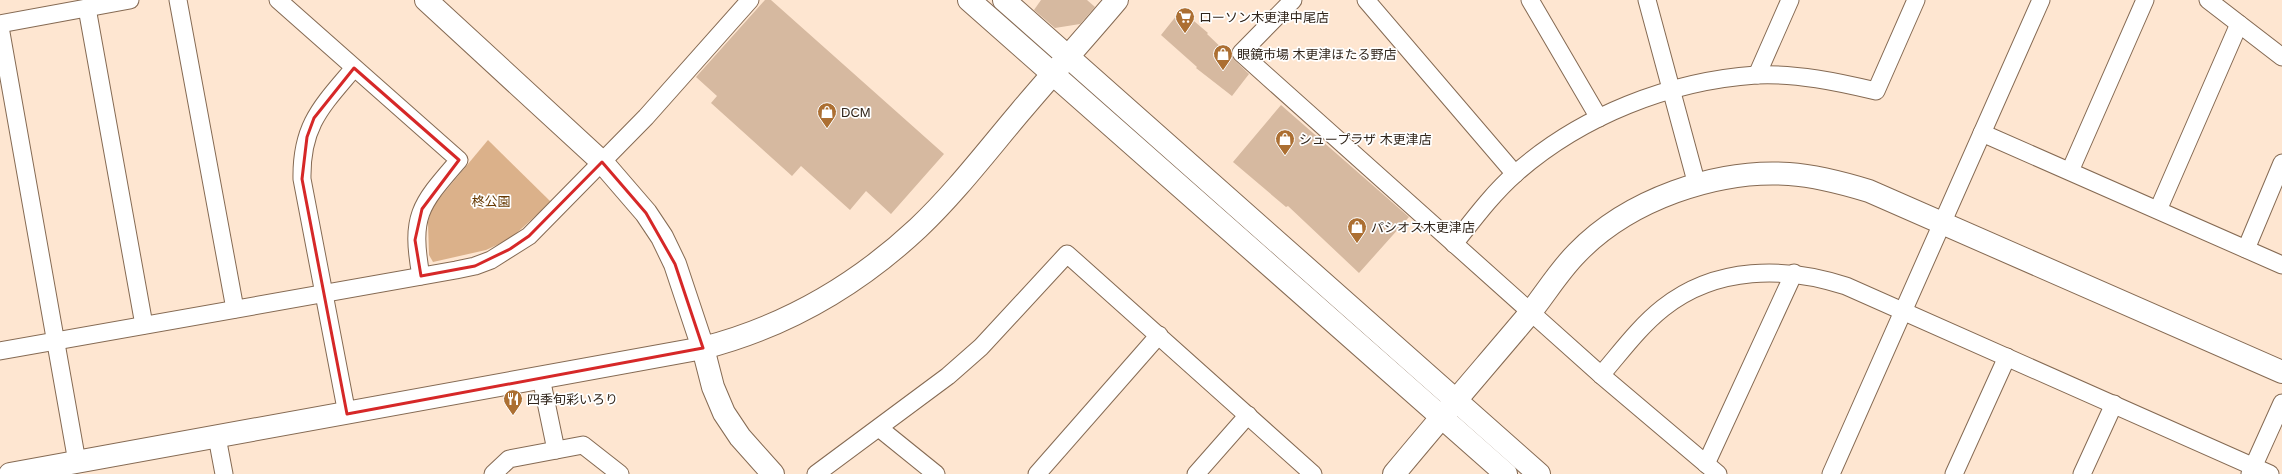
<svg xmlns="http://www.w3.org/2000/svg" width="2282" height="474" font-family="Helvetica,'Noto Sans JP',sans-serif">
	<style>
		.green { fill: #dbb18a }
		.building { fill: #d6b9a0 }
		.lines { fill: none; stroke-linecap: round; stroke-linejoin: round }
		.street-casing { stroke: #856a53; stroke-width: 19 }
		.secondary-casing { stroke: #856a53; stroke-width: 24 }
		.street { stroke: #fff; stroke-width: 17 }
		.secondary { stroke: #fff; stroke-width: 22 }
		.marked { fill: none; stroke: #d62828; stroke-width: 3; stroke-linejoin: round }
		.labels { text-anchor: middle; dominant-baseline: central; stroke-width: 3.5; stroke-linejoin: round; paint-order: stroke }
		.poi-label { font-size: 13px; fill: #30251b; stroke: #fff; text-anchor: start }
		.park-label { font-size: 13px; fill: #653801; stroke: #fff }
	</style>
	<rect width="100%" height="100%" fill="#fee6d1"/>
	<path class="green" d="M488,140L551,202L510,239L486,250L433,262L429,255L428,222L432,207Z"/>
	<g class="building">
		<path d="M765,0H771L944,154L891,214L866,191L850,210L801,166L792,176L711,103L717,96L696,77Z"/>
		<path d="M1041,0H1087L1095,7L1080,24L1055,28L1034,10Z"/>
		<path d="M1181,10L1208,33L1207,34L1249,74L1232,96L1196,68L1197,67L1161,35Z"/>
		<path d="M1281,105L1409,217L1359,273L1288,206L1286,207L1233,162Z"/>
	</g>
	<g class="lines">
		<g class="street-casing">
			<g id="street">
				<path d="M178,0L235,309"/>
				<path d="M278,0L459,160C420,205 410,215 421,276"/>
				<path d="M1293,0L1241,53L1601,375L1718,474"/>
				<path d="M1366,0L1515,174"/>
				<path d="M1530,0L1599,118"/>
				<path d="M1647,0L1697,185"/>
				<path d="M2208,0L2282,57"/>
				<path d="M87,8L144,325"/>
				<path d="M0,24L130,0"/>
				<path d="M0,27L77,462"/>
				<path d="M1757,75L1790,0"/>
				<path d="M1982,133L2282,265"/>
				<path d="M2070,171L2145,0"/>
				<path d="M2158,210L2239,24"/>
				<path d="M1454,244C1473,220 1492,194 1516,173C1581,116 1669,81 1756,75C1796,73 1838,82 1876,91L1916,0"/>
				<path d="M2246,249L2282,163"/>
				<path d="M0,351L456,270L475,266L491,260L529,236L646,117L750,0"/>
				<path d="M1601,375C1621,352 1639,327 1663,308C1716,266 1785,266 1846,286L2270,474"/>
				<path d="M541,378L556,450"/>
				<path d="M347,414L302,179C301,125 322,106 354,68"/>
				<path d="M879,428L936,474"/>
				<path d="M217,437L224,474"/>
				<path d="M1706,464L1794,273"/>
				<path d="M493,474L509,459L583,445L620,474"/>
				<path d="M816,474L948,376L981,347L1067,254L1313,474"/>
				<path d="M1037,474L1159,335"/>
				<path d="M1196,474L1248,415"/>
				<path d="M1831,474L2041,0"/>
				<path d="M1954,474L2007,357"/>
				<path d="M2082,474L2114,404"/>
				<path d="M2250,474L2282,403"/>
			</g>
		</g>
		<g class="secondary-casing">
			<g id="secondary">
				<path d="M426,0L602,162L646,213L662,237L675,264L703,348L713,387L724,413L740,437L773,474"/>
				<path d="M969,0L1506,474"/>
				<path d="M1004,0L1539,474"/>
				<path d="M10,474L703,348C785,327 857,285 918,228C955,193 987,151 1020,112C1052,74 1085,38 1117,0"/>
				<path d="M1394,474C1437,422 1481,371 1525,319C1543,298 1557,273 1577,253C1628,200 1716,169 1789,174C1817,176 1843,183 1869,191L2282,372"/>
			</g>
		</g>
		<use href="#street" class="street"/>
		<use href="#secondary" class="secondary"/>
	</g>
	<path class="marked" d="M354,68L459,160L422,209L415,240L421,276L475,266L510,249L529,236L602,162L646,213L675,264L703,348L347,414L302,179L307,137L314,118Z"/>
	<defs>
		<g id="supermarket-pin" transform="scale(1)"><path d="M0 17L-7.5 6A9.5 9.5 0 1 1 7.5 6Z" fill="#ac6f32" stroke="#fff"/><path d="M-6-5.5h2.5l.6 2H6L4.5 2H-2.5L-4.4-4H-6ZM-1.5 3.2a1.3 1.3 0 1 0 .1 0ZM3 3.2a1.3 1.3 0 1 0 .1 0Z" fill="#fff"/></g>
		<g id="shop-pin" transform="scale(1)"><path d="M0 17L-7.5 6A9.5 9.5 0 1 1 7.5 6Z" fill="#ac6f32" stroke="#fff"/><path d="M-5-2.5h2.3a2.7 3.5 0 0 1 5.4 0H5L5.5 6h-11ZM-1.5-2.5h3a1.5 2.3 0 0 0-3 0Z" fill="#fff"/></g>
		<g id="restaurant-pin" transform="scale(1)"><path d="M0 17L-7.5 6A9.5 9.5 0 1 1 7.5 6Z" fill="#ac6f32" stroke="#fff"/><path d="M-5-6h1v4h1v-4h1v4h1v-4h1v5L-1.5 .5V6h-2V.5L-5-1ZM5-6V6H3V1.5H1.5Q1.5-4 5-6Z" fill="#fff"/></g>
	</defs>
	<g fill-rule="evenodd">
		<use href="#supermarket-pin" x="1185" y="17"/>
		<use href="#shop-pin" x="1223" y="54"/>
		<use href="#shop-pin" x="827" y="112"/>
		<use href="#shop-pin" x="1285" y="139"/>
		<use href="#shop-pin" x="1357" y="227"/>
		<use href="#restaurant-pin" x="513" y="399"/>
	</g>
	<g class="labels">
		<g class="poi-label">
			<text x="1199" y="17">ローソン木更津中尾店</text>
			<text x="1237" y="54">眼鏡市場 木更津ほたる野店</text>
			<text x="841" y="112">DCM</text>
			<text x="1299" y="139">シュープラザ 木更津店</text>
			<text x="1371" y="227">パシオス木更津店</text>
			<text x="527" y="399">四季旬彩いろり</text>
		</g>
		<g class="park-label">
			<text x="491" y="201">柊公園</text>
		</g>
	</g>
</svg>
